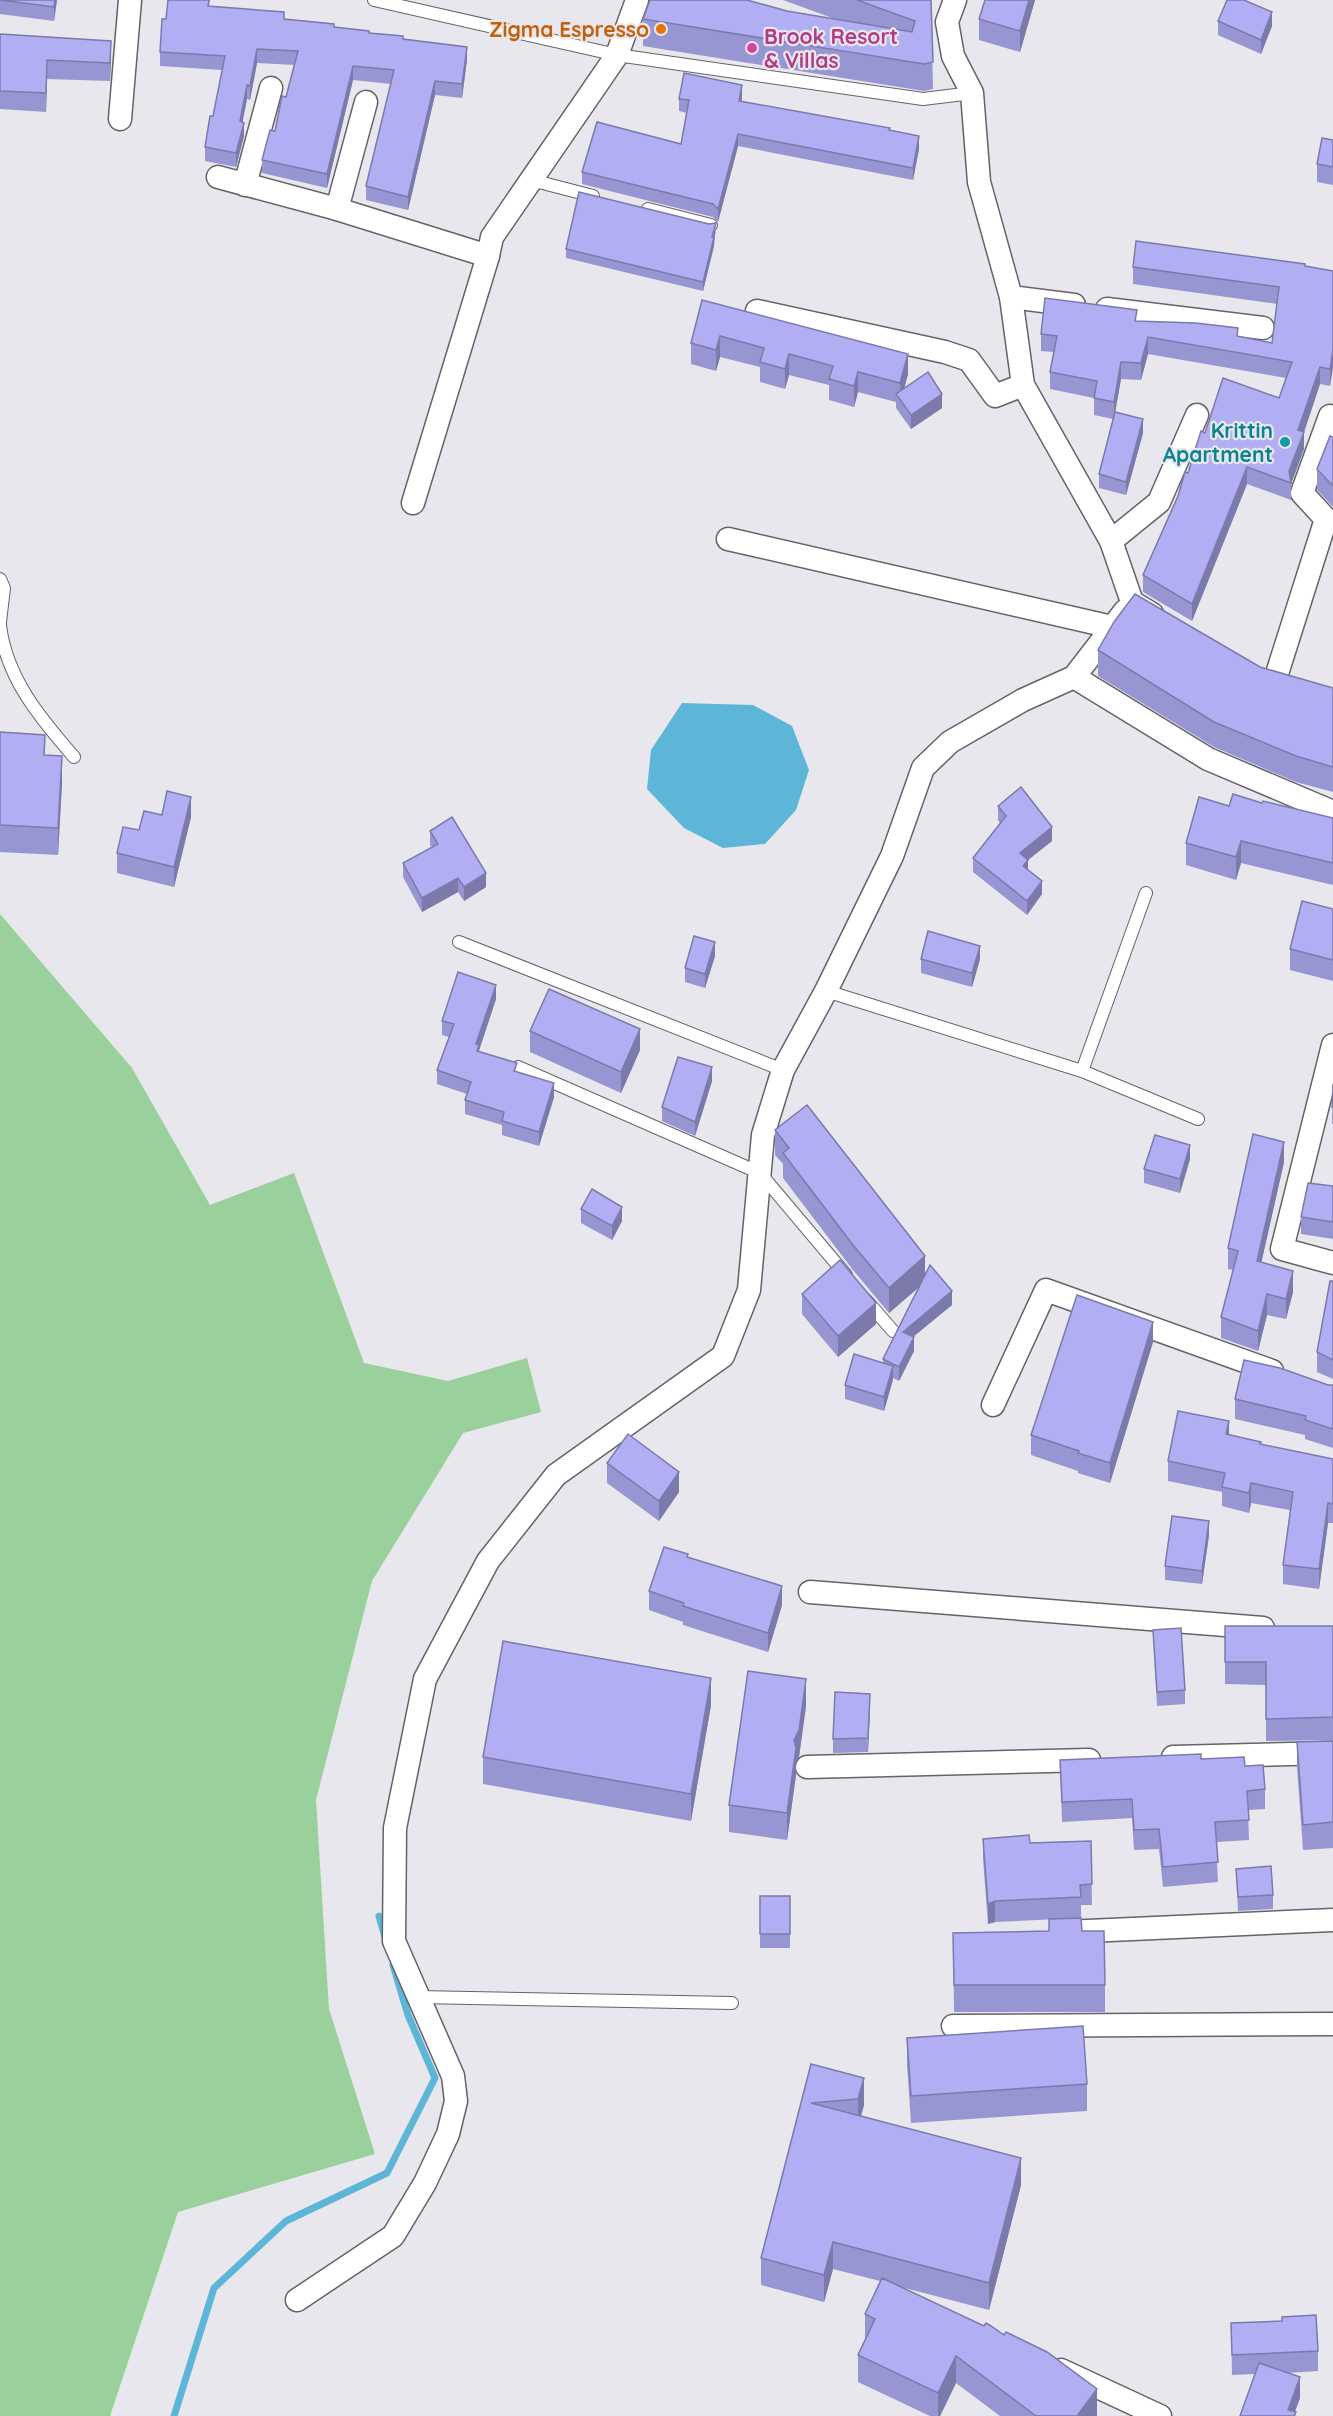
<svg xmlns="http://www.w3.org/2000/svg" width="1333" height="2416" font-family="Quicksand,sans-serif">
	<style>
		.green { fill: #9ad09c }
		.water { fill: #5db5d8 }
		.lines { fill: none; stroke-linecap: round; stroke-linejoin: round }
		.stream { stroke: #5db5d8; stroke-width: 7 }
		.lane-casing { stroke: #636368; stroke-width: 14 }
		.street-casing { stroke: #636368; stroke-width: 25 }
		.lane { stroke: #fff; stroke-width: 12 }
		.street { stroke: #fff; stroke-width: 22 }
		.wall { fill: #9896d2 }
		.shaded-wall { fill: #7c7aab }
		.building { fill: #b1aef4; stroke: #7c7aab; stroke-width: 1.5 }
		.food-dot { fill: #e8710a; stroke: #e7e7ed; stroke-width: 2 }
		.hotel-dot { fill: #d1479c; stroke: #e7e7ed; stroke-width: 2 }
		.culture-dot { fill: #0f9aa8; stroke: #e7e7ed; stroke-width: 2 }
		.labels { text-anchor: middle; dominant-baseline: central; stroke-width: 4.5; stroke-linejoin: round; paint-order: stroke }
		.food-label { font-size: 21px; font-weight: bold; fill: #c56008; stroke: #e7e7ed; text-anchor: end }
		.hotel-label { font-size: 21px; font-weight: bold; fill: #b23c85; stroke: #e7e7ed; text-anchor: start }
		.culture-label { font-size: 21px; font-weight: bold; fill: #0d838f; stroke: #e7e7ed; text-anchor: end }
	</style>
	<rect width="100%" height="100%" fill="#e7e7ed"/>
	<path class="green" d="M0,914L132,1068L210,1205L294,1173L364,1363L448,1381L527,1358L541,1412L463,1433L372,1581L316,1800L329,2009L375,2154L178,2212L110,2416H0Z"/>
	<path class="water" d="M682,703L753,705L792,726L809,770L796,810L765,844L723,848L684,828L647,789L651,750Z"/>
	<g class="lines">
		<g class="stream">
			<path d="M379,1916L385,1937"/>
			<path d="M174,2416L214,2288L286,2221L387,2173L435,2078L408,2015L393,1965"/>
		</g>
		<g class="lane-casing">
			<g id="lane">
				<path d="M374,0L617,55L923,99L972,93"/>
				<path d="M531,180L593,196"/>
				<path d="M648,209L711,225"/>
				<path d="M0,579L4,588L0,622"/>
				<path d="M0,625C6,678 41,719 74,757"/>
				<path d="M459,942L783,1070"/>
				<path d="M826,991L1082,1071L1198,1119"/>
				<path d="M518,1067L760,1173L846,1275"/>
				<path d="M1082,1071L1146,893"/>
				<path d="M866,1300L893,1331"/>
				<path d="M418,1997L732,2003"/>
			</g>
		</g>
		<g class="street-casing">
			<g id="street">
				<path d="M955,0L947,22L953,56L972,93L979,182L1011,297L1023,385L1111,541L1132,602L1152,614"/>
				<path d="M120,119L130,0"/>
				<path d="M218,177L337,209L488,256"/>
				<path d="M245,185L271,88"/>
				<path d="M337,209L366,102"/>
				<path d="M1011,297L1074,305"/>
				<path d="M1107,309L1263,328"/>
				<path d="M757,311L945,352L969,360L995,396L1023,385"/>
				<path d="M413,503L488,256L492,237L617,55L637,0"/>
				<path d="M728,539L1112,627"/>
				<path d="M1111,541L1159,502L1197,415"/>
				<path d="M1074,677L1208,759L1333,812"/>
				<path d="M1275,680L1326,519L1302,493L1330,416"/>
				<path d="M1333,1045L1282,1249L1333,1263"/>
				<path d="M993,1405L1046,1290L1272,1371"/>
				<path d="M810,1592L1263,1628"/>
				<path d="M1173,1757L1333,1753"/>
				<path d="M807,1767L1089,1760"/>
				<path d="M1065,1932L1333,1920"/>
				<path d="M953,2026L1333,2024"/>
				<path d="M297,2300L393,2236L425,2183L448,2134L456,2101L453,2076L394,1941L395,1828L425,1679L488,1561L556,1475L723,1356L749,1290L763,1135L783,1070L826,991L892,856L923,768L950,742L1023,700L1074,677L1125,611"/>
				<path d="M1061,2370L1160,2416"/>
			</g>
		</g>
		<use href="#lane" class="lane"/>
		<use href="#street" class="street"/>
	</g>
	<g class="wall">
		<path d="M0,0H57L54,21L0,14Z"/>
		<path d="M168,0H210L209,6L403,39L467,60L462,98L435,95L408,210L366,200V186L391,84L353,80L327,188L262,173V160L275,131L286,97L295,65L257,63L250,100L247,99L242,122L244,136L236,167L205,161V147L213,116L222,70L160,66V52L166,19Z"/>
		<path d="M783,0H931L933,89L924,91L643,46V19L787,11L835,19Z"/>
		<path d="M985,0H1035L1020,52L979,40V19Z"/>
		<path d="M1218,21L1272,26L1261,54L1218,35Z"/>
		<path d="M0,34L111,59L110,81L47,79L46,112L0,109Z"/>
		<path d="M742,98V101L890,131L919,149L913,180L738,146L718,222L713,217L582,184V172L681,144L687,113L679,111V99Z"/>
		<path d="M1333,140V185L1317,182V164Z"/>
		<path d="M716,231L714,239V246L703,291L566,258V249Z"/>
		<path d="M1305,266L1333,271V367L1330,386L1320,384L1304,432V449L1291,484V500L1247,484L1192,621L1143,592V575L1205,433L1279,398L1286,378L1148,354L1141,380L1121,379L1115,412L1143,433L1126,495L1099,488V474L1113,419L1094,415V398L1050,389V372L1054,352L1041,351V334L1137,321L1238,336L1272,343L1277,304L1133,284V267Z"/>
		<path d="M702,300L908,374L904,389L942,408L911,429L896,408V402L858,392L854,407L829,400V385L789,375L785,389L760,382V367L720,357L716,371L691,364V343Z"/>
		<path d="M1333,437V507L1317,490V469Z"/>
		<path d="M1098,650L1260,667L1333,688V792L1296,782L1214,747L1098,676Z"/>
		<path d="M0,732L45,755L62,783L58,855L0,852Z"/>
		<path d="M1262,803L1333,818V885L1241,863L1236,880L1186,865V843L1229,806Z"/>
		<path d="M998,806L1052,841L1028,860V869L1042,894L1027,915L973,872V858L1000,823L998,820Z"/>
		<path d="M162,815L191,817L174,887L117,873V853Z"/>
		<path d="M430,831L486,887L464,901L458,892L422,912L403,877V863L432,847L430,845Z"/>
		<path d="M1333,909V981L1290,970V949Z"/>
		<path d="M715,956L705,988L685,982V968Z"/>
		<path d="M921,959H980L972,987L921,973Z"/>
		<path d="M496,999L479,1051L517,1072L554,1097L539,1146L502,1135V1125L465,1114V1100L467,1094L437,1084V1070L449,1037L442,1035V1021Z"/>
		<path d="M530,1031L640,1050L621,1093L530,1052Z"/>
		<path d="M712,1081L695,1136L662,1121V1107Z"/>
		<path d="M1333,1084V1124H1332Z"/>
		<path d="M775,1130L925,1276L952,1305L913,1337L914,1351L899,1381L893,1378L884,1411L845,1399V1385L883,1363V1359L920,1286L889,1313L853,1270L783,1178V1164L775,1155Z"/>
		<path d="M1190,1159L1180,1193L1144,1183V1169Z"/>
		<path d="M1284,1162L1261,1263L1293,1292L1286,1319L1267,1315L1258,1351L1221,1338V1317L1233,1270L1228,1269V1248Z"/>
		<path d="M1333,1186V1239L1301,1234V1217Z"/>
		<path d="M581,1209L622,1221L612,1240L581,1223Z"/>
		<path d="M1333,1281V1379L1317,1372V1352Z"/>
		<path d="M802,1294L876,1324L838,1357L802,1314Z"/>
		<path d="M1153,1342L1110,1483L1078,1473V1471L1031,1455V1435Z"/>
		<path d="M1328,1385H1333V1448L1305,1439V1435L1235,1419V1399Z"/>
		<path d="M1229,1434L1261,1444L1333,1459V1523H1328L1319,1589L1283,1584V1565L1290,1510L1251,1503L1249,1513L1222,1506V1492L1168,1481V1461Z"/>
		<path d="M607,1463L679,1492L659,1521L607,1483Z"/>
		<path d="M1209,1535L1202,1584L1165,1580V1566Z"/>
		<path d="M688,1557L782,1605L768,1652L683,1625V1622L649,1610V1591Z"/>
		<path d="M1225,1626H1333V1740L1266,1741V1685L1225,1684Z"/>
		<path d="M1153,1630L1185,1690V1704L1157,1706Z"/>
		<path d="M711,1705L691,1821L483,1784V1757Z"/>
		<path d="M806,1706L799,1757L796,1762V1775L787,1840L729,1832V1805Z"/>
		<path d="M870,1707L868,1752L833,1753V1739Z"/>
		<path d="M1333,1741V1848L1303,1850L1297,1767V1742Z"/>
		<path d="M1201,1759L1245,1766L1265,1789V1809L1248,1810L1249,1840L1216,1842L1218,1882L1163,1887L1159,1849L1134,1850L1132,1818L1062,1822L1060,1760Z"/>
		<path d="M983,1839L1030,1843L1091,1841L1092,1905H1081V1918L995,1922L988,1924L983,1859Z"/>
		<path d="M1236,1869L1273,1895V1909L1238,1911Z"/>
		<rect x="760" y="1896" width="30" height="52"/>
		<path d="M1082,1931L1105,1985V2012H954L953,1933Z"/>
		<path d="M907,2038L1087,2084V2111L911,2123L907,2065Z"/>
		<path d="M811,2064L864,2078V2105L861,2116L1021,2185L989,2310L901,2287L1097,2416H1000L956,2383L940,2416H930L858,2382V2355L865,2341V2314L880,2281L833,2269L824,2302L761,2285V2258Z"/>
		<path d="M1231,2323L1318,2351V2371L1287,2373L1300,2398L1295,2412L1296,2416L1255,2374L1232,2375Z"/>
	</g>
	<g class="shaded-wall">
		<path d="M55,0H57L54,21V7Z"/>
		<path d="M1029,0H1035L1020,52V31Z"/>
		<path d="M1272,12V26L1261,54V40Z"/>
		<path d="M111,41V59L110,81V63Z"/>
		<path d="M467,47V60L462,98V84Z"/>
		<path d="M257,49V63L250,100V86Z"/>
		<path d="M47,60V79L46,112V93Z"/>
		<path d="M353,66V80L327,188V174Z"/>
		<path d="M435,81V95L408,210V197Z"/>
		<path d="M247,85V99L240,135V121Z"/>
		<path d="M742,85V98L739,113V101Z"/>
		<path d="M244,123V136L236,167V153Z"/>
		<path d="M738,134V146L718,222V209Z"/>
		<path d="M919,136V149L913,180V168Z"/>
		<path d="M716,223L714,246L703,291V282Z"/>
		<path d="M720,336V357L716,371V350Z"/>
		<path d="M1148,337V354L1141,380V363Z"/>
		<path d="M1333,350V367L1330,386V369Z"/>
		<path d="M789,354V375L785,389V369Z"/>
		<path d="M908,354V374L901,401L900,383Z"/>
		<path d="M1121,362V379L1114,419V402Z"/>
		<path d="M1320,367V384L1304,432V449L1291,484L1289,471L1298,430Z"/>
		<path d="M858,372V392L854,407V386Z"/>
		<path d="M942,394V408L911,429V415Z"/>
		<path d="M1143,419V433L1126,495V482Z"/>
		<path d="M1247,467V484L1192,621V604Z"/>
		<path d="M62,756V783L58,855V828Z"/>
		<path d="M191,797V817L174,887V867Z"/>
		<path d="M1052,827V841L1028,860V874L1023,880L1020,853Z"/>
		<path d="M1241,841V863L1236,880V857Z"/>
		<path d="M486,873V887L464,901V887Z"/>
		<path d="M458,878V892L422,912V898Z"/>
		<path d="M1042,881V894L1027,915V901Z"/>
		<path d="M715,942V956L705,988V974Z"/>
		<path d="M980,946V959L972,987V973Z"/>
		<path d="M496,985V999L479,1050V1059L476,1044Z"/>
		<path d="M640,1029V1050L621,1093V1072Z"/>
		<path d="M712,1067V1081L695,1136V1122Z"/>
		<path d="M554,1083V1097L539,1146V1132Z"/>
		<path d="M1284,1142V1162L1257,1282V1261Z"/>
		<path d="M1190,1145V1159L1180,1193V1179Z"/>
		<path d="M622,1207V1221L612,1240V1226Z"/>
		<path d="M925,1256V1282L889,1313V1288Z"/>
		<path d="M1293,1271V1292L1286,1319V1299Z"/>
		<path d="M952,1291V1305L903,1345V1332Z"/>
		<path d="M1267,1294V1315L1258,1351V1331Z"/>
		<path d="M876,1303V1324L838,1357V1336Z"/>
		<path d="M1153,1322V1342L1110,1483V1463Z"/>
		<path d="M914,1337V1351L899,1381V1367Z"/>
		<path d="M893,1366V1380L884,1411V1397Z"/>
		<path d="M1229,1421V1440L1226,1434Z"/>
		<path d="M679,1472V1492L659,1521V1501Z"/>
		<path d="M1251,1483V1503L1249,1513V1493Z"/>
		<path d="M1328,1503V1523L1319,1589V1569Z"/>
		<path d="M1209,1521V1535L1202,1584V1571Z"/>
		<path d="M782,1586V1605L768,1652V1633Z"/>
		<path d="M711,1678V1705L691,1821V1794Z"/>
		<path d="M806,1679V1706L799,1757L796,1762V1775L787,1840V1813L794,1740Z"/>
		<path d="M870,1694V1707L868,1752V1738Z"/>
		<path d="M995,1901V1922L988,1924V1904Z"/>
		<path d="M864,2078V2105L858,2126V2099Z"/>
		<path d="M1021,2158V2185L989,2310V2283Z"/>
		<path d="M833,2242V2269L824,2302V2275Z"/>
		<path d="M956,2356V2383L940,2416H938V2393Z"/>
		<path d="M1300,2377V2398L1293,2416L1288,2410Z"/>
		<path d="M1097,2389V2416H1077Z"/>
	</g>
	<g class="building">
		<path d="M0,0H55L54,7Z"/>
		<path d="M168,0H209L208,6L284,12V19L334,24V27L369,31V33L403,36V39L467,47L462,84L435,81L408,197L366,186L394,70L353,66L327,174L262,160L270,130L275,131L282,96L286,97L298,51L257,49L250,86L247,85L240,121L244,123L236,153L205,147L210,116H213L225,56L160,52L162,19H166Z"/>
		<path d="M650,0H747L787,11L912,32L915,21L857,0H931L933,62L924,64L643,19Z"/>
		<path d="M985,0H1029L1020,31L979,19Z"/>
		<path d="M1227,0H1244L1272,12L1261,40L1218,21Z"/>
		<path d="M0,34L111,41L110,63L47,60L46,93L0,91Z"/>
		<path d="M684,73L742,85L739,101L890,128L889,130L919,136L913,168L738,134L718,209L713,204L582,172L597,122L681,144L689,100L679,99Z"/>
		<path d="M1322,138L1333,140V167L1317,164Z"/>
		<path d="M579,192L709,224L716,223L712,237H714L703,282L566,249Z"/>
		<path d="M1136,241L1305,264V266L1333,271V350L1330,369L1320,367L1298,430L1304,432L1289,471L1291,483L1247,467L1192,604L1143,575L1178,496L1185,472L1188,473L1201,431L1205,433L1223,378L1279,398L1292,362L1148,337L1141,363L1121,362L1114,402L1094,398L1097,381L1050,372L1057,336L1041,334L1045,298L1137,310L1135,321L1196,323L1238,328L1237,336L1272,343L1279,287L1133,267Z"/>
		<path d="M702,300L908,354L900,383L858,372L854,386L829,379L833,366L789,354L785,369L760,362L764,348L720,336L716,350L691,343Z"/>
		<path d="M928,372L942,394L911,415L896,394Z"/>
		<path d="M1115,412L1143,419L1126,482L1099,474Z"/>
		<path d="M1330,436L1333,437V486L1317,469Z"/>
		<path d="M1135,594L1260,667L1333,688V767L1296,756L1214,722L1098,650L1114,622Z"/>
		<path d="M0,732L45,735L44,755L62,756L58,828L0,825Z"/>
		<path d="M1021,787L1052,827L1020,853L1028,860L1023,866L1042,881L1027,901L973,858L1006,816L998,806Z"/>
		<path d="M167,791L191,797L174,867L117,853L123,827L139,830L144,811L162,815Z"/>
		<path d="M1233,794L1262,803L1263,801L1333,818V863L1241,841L1236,857L1186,843L1199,797L1229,806Z"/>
		<path d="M452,817L486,873L464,887L458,878L422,898L403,863L438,844L430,831Z"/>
		<path d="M1302,901L1333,909V960L1290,949Z"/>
		<path d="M928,931L980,946L972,973L921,959Z"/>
		<path d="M694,936L715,942L705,974L685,968Z"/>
		<path d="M458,972L496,985L476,1044L479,1045L477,1051L517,1063L514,1071L554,1083L539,1132L502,1121L504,1112L465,1100L471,1082L437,1070L454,1024L442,1021Z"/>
		<path d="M549,989L640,1029L621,1072L530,1031Z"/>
		<path d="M678,1057L712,1067L695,1122L662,1107Z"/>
		<path d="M1333,1084V1107H1332Z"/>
		<path d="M807,1105L925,1256L889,1288L853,1245L783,1153L789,1148L775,1130Z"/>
		<path d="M1253,1134L1284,1142L1257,1261L1293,1271L1286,1299L1267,1294L1258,1331L1221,1317L1238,1251L1228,1248Z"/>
		<path d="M1155,1135L1190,1145L1180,1179L1144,1169Z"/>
		<path d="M1308,1183L1333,1186V1222L1301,1217Z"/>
		<path d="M592,1189L622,1207L612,1226L581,1209Z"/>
		<path d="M840,1260L876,1303L838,1336L802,1294Z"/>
		<path d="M930,1265L952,1291L903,1332L914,1337L899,1367L883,1359Z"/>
		<path d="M1330,1281H1333V1360L1317,1352Z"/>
		<path d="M1077,1295L1153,1322L1110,1463L1078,1453L1079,1451L1031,1435Z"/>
		<path d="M854,1354L893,1366L884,1397L845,1385Z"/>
		<path d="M1244,1360L1280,1368L1328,1385H1333V1429L1305,1420L1306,1416L1235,1399Z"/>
		<path d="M1178,1411L1229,1421L1226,1434L1261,1442L1260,1444L1333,1459V1504L1328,1503L1319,1569L1283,1565L1293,1492L1251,1483L1249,1493L1222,1487L1225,1473L1168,1461Z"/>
		<path d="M628,1434L679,1472L659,1501L607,1463Z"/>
		<path d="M1172,1516L1209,1521L1202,1571L1165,1566Z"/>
		<path d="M664,1547L688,1554L687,1557L782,1586L768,1633L683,1606L684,1603L649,1591Z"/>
		<path d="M1225,1626H1333V1717L1266,1719V1662H1225Z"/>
		<path d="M1181,1628L1185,1690L1157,1692L1153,1630Z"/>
		<path d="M503,1641L711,1678L691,1794L483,1757Z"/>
		<path d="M748,1671L806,1679L799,1730L794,1740L796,1748L787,1813L729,1805Z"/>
		<path d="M835,1692L870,1694L868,1738L833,1739Z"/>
		<path d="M1333,1741V1822L1303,1825L1297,1742Z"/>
		<path d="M1201,1754V1759L1244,1757L1245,1766L1263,1765L1265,1789L1247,1791L1249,1820L1215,1822L1218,1862L1163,1867L1159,1829L1134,1830L1132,1799L1062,1802L1060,1760Z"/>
		<path d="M1029,1835L1030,1843L1091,1841L1092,1884L1080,1885L1081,1897L995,1901L988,1904L983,1839Z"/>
		<path d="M1271,1866L1273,1895L1238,1897L1236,1869Z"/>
		<rect x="760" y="1896" width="30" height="38"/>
		<path d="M1081,1918L1082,1931H1104L1105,1985H954L953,1933L1049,1931V1919Z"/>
		<path d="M1083,2026L1087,2084L911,2096L907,2038Z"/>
		<path d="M811,2064L864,2078L858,2099L811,2103L1021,2158L989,2283L833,2242L824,2275L761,2258Z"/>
		<path d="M882,2278L984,2326L986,2323L991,2326L1004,2335L1006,2332L1047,2352L1097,2389L1077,2416H1036L956,2356L938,2393L858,2355L875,2319L865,2314Z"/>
		<path d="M1316,2315L1318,2351L1232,2355L1231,2323L1282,2321V2317Z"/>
		<path d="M1259,2363L1300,2377L1288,2410L1296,2412L1294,2416H1240Z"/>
	</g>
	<circle class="food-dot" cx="661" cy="29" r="6"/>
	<circle class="hotel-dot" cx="752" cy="48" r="6"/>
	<circle class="culture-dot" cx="1285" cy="442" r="6"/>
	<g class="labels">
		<g class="food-label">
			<text x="649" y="29">Zigma Espresso</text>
		</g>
		<g class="hotel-label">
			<text x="764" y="36">Brook Resort<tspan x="764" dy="24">&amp; Villas</tspan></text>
		</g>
		<g class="culture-label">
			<text x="1273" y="430">Krittin<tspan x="1273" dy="24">Apartment</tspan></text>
		</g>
	</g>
</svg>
